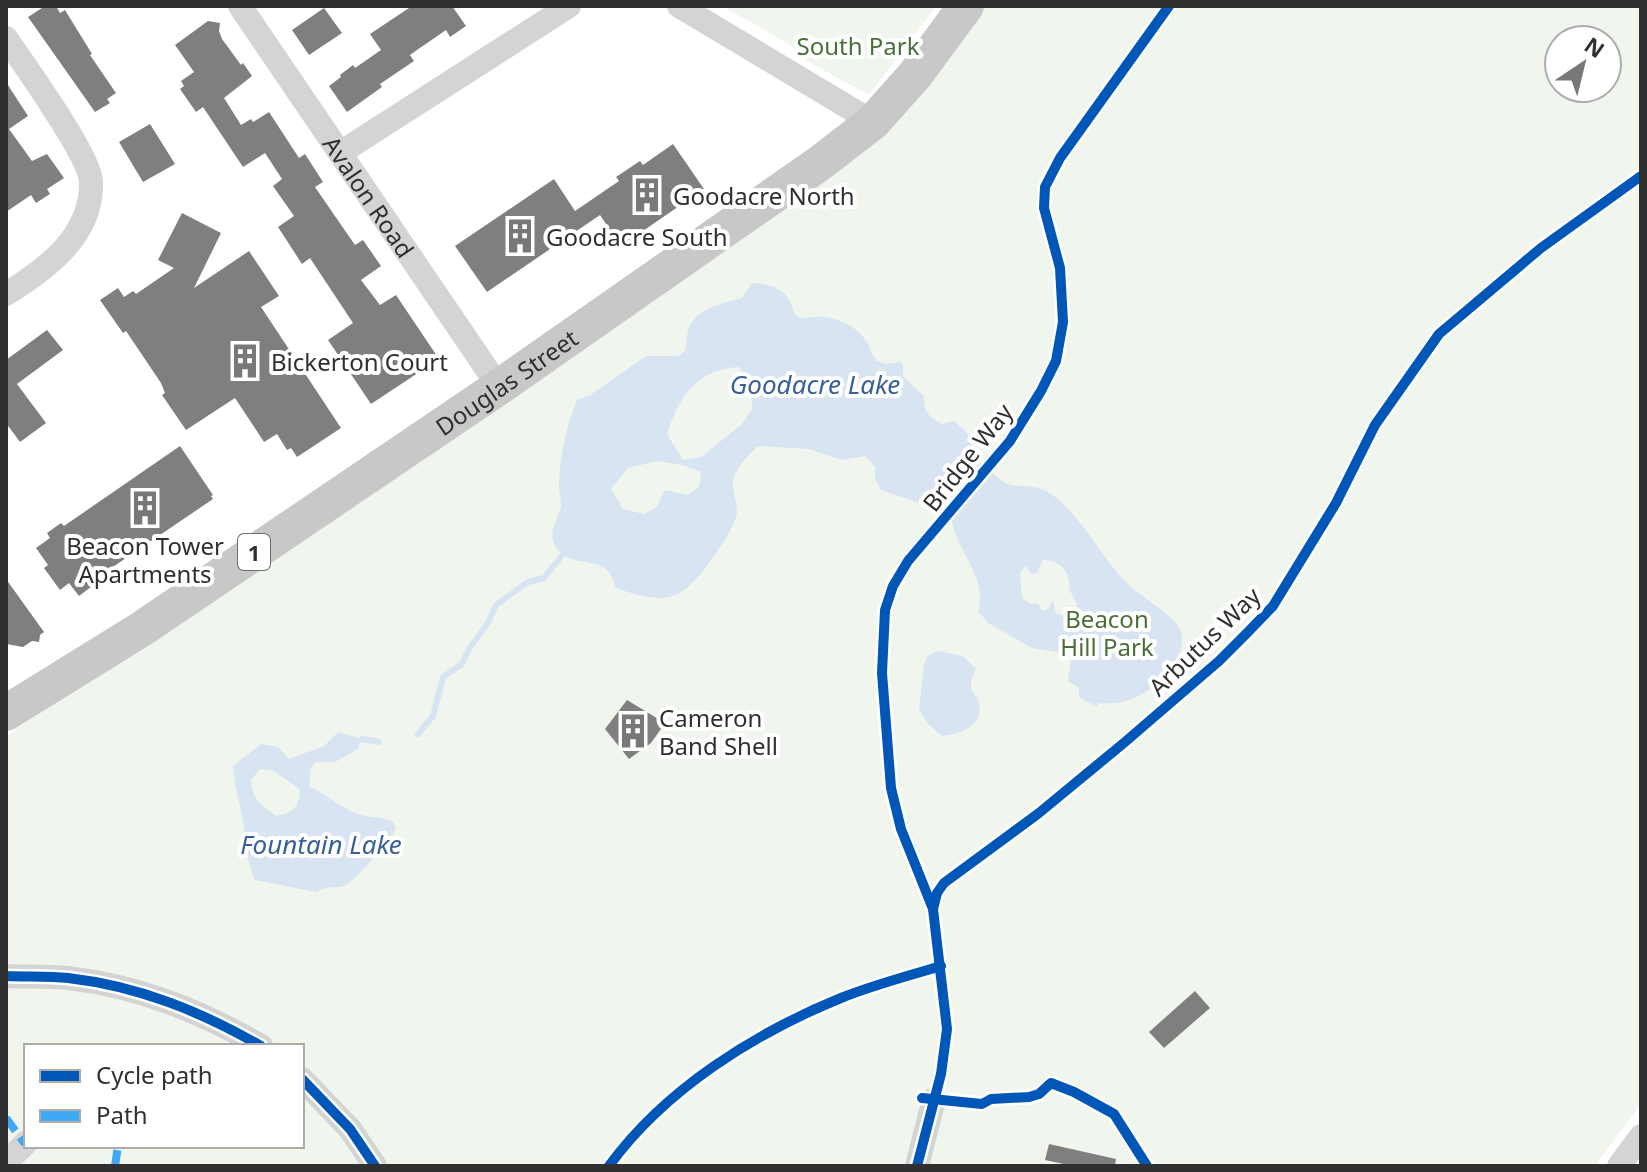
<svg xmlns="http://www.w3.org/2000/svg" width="1647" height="1172" font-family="'Noto Sans',sans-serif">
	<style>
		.green { fill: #f0f6ed; fill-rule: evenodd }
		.water { fill: #d9e4f3; fill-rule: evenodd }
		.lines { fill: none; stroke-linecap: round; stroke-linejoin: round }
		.stream { stroke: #d9e4f3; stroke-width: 6 }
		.building { fill: #7f7f7f }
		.street { stroke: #d4d4d4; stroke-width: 24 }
		.primary { stroke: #c8c8c8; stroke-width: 36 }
		.quiet { stroke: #3fa9f5; stroke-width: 8; stroke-dasharray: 16 8; stroke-linecap: butt }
		.cycleway-casing { stroke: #fff; stroke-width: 15 }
		.cycleway { stroke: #0057b8; stroke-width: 10 }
		.labels { text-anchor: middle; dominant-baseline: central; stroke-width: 8; stroke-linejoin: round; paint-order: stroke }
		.shield { fill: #fff; stroke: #6e6e6e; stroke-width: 2 }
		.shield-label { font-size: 22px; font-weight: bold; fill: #303030 }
		.park-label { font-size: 24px; fill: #496f3a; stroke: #fff }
		.poi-label { font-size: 24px; fill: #303030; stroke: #fff; text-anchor: start }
		.street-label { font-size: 24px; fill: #303030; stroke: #fff }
		.water-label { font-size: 26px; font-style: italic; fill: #396197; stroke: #fff }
	</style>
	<rect width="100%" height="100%" fill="#fff"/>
	<g class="green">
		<path d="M722,6H936L869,95L805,60L789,44Z"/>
		<path d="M984,6H1641V1104L1595,1166H6V736L165,630L724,247ZM1559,40H1607V88H1559ZM26,1046H302V1146H26Z"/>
	</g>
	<g class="water">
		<path d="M752,283C768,284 784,287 791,304C794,312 794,314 802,319C825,312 856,322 868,344C871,350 872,355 877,361L885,364L900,362L903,364V376L924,396C923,412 929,417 942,424L953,421C977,437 967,443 979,460C985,467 995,475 1002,481C1011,489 1034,483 1048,492C1082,514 1099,556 1128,584C1143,599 1175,614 1181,632C1186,650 1172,669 1160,680C1143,697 1123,706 1099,703L1097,707L1079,697V688L1068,681L1071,660L1069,654L1032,648L988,623L978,611C988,577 957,552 952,521L937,509L881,490L875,479V467L865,456L842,460L809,449L758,446C748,456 731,471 733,487C734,495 737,504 737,512C736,523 725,541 718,550C685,597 674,609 616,588C614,583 612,575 608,571C594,557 570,566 558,550C546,534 556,524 560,510C563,501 558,493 559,485C560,455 566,427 577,400L592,394L646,356H678L685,351C687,345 686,338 688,331C693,309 723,303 742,298ZM739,367L751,384L752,409L741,425L701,457L683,460L667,434C680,395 696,370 739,367ZM657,461L683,465L701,472L699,487L688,495L665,490L657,507L644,514L623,509L611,489L628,468ZM1043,560C1060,560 1071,572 1069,589L1077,604L1072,615L1064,616L1056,613L1053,600L1048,609L1043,611L1038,604H1030L1022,598L1020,573L1026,566L1032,574L1037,573Z"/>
		<path d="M938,651L963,656L976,669C974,673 972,677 971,682C970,690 975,694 978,700C987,725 960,734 942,736L927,723L919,709L924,664L928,656Z"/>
		<path d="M338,732L362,739L358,749L335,762H316L311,768L309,787C326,793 338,806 355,813C368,818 380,816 393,822L396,829C393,837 354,882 346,885C336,890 331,884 316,892L255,880C246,861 246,837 242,817C239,799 234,784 233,766L261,744L278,747L289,759L324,746ZM260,769L272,770L300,789C300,806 294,812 277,816C262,806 251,799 251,780Z"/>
	</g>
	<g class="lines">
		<g class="stream">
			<path d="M418,734L433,716L443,677L462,664L469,649L488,623L496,605L528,582L544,578L563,554"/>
			<path d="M362,739L379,742"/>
		</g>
	</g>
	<g class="building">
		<path d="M45,6H56L60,13L65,10L92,54L90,55L116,93L107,99L110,103L95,112L28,17Z"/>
		<path d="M412,6H452L466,26L450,37L446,30L417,50L410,55L414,61L380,84L382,87L347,112L329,86L341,77L340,75L353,65L355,68L381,50L370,34Z"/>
		<path d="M324,8L342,33L309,55L292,30Z"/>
		<path d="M208,21L220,23L219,31L222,39L241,65L243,63L252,76L224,98L241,125L251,119L253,122L269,112L299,158L305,154L323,182L315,187L337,219L355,245L363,240L381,266L361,280L380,305L396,295L439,359L371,404L328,340L353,323L310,258L302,264L278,227L294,216L273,186L282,179L265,153L243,167L203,107L196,112L180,89L184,86L181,81L194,72L175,45Z"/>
		<path d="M6,82L28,116L9,129L32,161L47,154L64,178L47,189L50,194L36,203L31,195L6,212Z"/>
		<path d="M150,124L175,164L143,182L119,142Z"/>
		<path d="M673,144L704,189L621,246L600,215L487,292L455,246L554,179L575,211L619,181L616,177L640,161L643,165Z"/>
		<path d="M182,213L221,233L194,288L249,251L279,296L261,307L341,428L297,457L291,448L287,450L277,434L264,442L235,398L186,430L162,395L165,393L161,383L126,331L123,333L100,300L118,288L124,297L133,291L136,294L174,268L158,260Z"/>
		<path d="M47,330L63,350L17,384L46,423L20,442L6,423V360Z"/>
		<path d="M180,446L213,495L211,496L213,499L101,575L103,578L79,596L69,583L60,590L44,568L48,565L36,548L50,538L47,533L61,523L64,526Z"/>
		<path d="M6,579L44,632L40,635L39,642L32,641L23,647L6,644Z"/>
		<path d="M627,700L665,723L651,743L629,759L605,729Z"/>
		<path d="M1195,991L1210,1008L1164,1048L1149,1032Z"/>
		<path d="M1049,1144L1116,1159L1115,1166H1073L1045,1160Z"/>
	</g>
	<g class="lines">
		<g class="street">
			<path id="s1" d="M240,6L499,387"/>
			<path d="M679,6L873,122"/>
			<path d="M6,38C24,65 89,154 91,181C93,235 47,269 6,294"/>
			<path d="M340,153L569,6"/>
			<path d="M6,976C27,977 48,976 68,978C138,986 200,1011 261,1046"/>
			<path d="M302,1079L350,1129L375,1166"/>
			<path d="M6,1162L26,1143"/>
			<path d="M917,1166L934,1099"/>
			<path d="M1619,1166L1641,1136"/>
		</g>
		<path class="primary" id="s2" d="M6,713L143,628L499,387L820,163L873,122L915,75L966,6"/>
		<g class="quiet">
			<path d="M6,1118L25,1144"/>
			<path d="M115,1166L118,1146"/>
		</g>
		<g class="cycleway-casing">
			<g id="cycleway">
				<path d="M933,909L901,829L891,788L882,673L885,610L893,586L908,561L1010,441L1041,391L1056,361L1063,322L1060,268L1044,208L1045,187L1060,158L1169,6"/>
				<path d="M6,976C27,977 48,976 68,978C138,986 200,1011 261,1046"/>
				<path d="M302,1079L350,1129L375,1166"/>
				<path d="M922,1098L982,1104L991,1099L1029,1097L1039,1094L1051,1083L1074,1092L1114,1114L1147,1166"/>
				<path d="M609,1166C665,1089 755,1033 841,998C873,985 908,976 941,966"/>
				<path d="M917,1166L941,1074L947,1029L933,909L937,893L944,883L1039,813L1125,742L1219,661L1247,633L1273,606L1336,503L1375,425L1439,334L1541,248L1641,176"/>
			</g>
		</g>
		<use href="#cycleway" class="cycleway"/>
	</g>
	<defs>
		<g id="building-bare" transform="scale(2.76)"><path d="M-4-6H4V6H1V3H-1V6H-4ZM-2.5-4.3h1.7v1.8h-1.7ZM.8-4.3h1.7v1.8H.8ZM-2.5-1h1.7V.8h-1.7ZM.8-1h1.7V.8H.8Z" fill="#787878" stroke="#fff" stroke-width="2.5" paint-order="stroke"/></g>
	</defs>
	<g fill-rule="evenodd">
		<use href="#building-bare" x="647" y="195"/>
		<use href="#building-bare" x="520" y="236"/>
		<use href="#building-bare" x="245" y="361"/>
		<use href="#building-bare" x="145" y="508"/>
		<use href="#building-bare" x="633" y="731"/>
	</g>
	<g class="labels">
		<rect class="shield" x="238" y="534" width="32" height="36" rx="6"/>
		<g class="shield-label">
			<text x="254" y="552">1</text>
		</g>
		<g class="park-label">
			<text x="858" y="45">South Park</text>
			<text x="1107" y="618">Beacon<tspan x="1107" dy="28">Hill Park</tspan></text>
		</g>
		<g class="poi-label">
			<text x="673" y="195">Goodacre North</text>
			<text x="546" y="236">Goodacre South</text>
			<text x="271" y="361">Bickerton Court</text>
			<text x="145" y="545" text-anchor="middle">Beacon Tower<tspan x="145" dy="28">Apartments</tspan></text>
			<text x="659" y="717">Cameron<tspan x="659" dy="28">Band Shell</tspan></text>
		</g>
		<g class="street-label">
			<text stroke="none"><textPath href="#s1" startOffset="230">Avalon Road</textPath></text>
			<text stroke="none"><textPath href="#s2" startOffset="600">Douglas Street</textPath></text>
			<text transform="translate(967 457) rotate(-52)">Bridge Way</text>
			<text transform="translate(1204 641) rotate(-44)">Arbutus Way</text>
		</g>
		<g class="water-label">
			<text x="815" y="384">Goodacre Lake</text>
			<text x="321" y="844">Fountain Lake</text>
		</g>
	</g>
	<rect width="1647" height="1172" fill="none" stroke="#303030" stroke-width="16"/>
	<rect x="24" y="1044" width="280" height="104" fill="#ffffff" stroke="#acacac" stroke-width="2"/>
	<rect x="40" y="1070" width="40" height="12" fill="#0057b8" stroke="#acacac" stroke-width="2"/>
	<text x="96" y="1084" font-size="24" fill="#303030">Cycle path</text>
	<rect x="40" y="1110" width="40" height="12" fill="#3fa9f5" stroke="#acacac" stroke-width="2"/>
	<text x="96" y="1124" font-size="24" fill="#303030">Path</text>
	<g transform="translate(1583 64) rotate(35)"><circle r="38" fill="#ffffff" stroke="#acacac" stroke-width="2"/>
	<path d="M0-6L14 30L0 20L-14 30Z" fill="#787878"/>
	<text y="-12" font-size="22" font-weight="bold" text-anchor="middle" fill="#303030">N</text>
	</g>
</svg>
